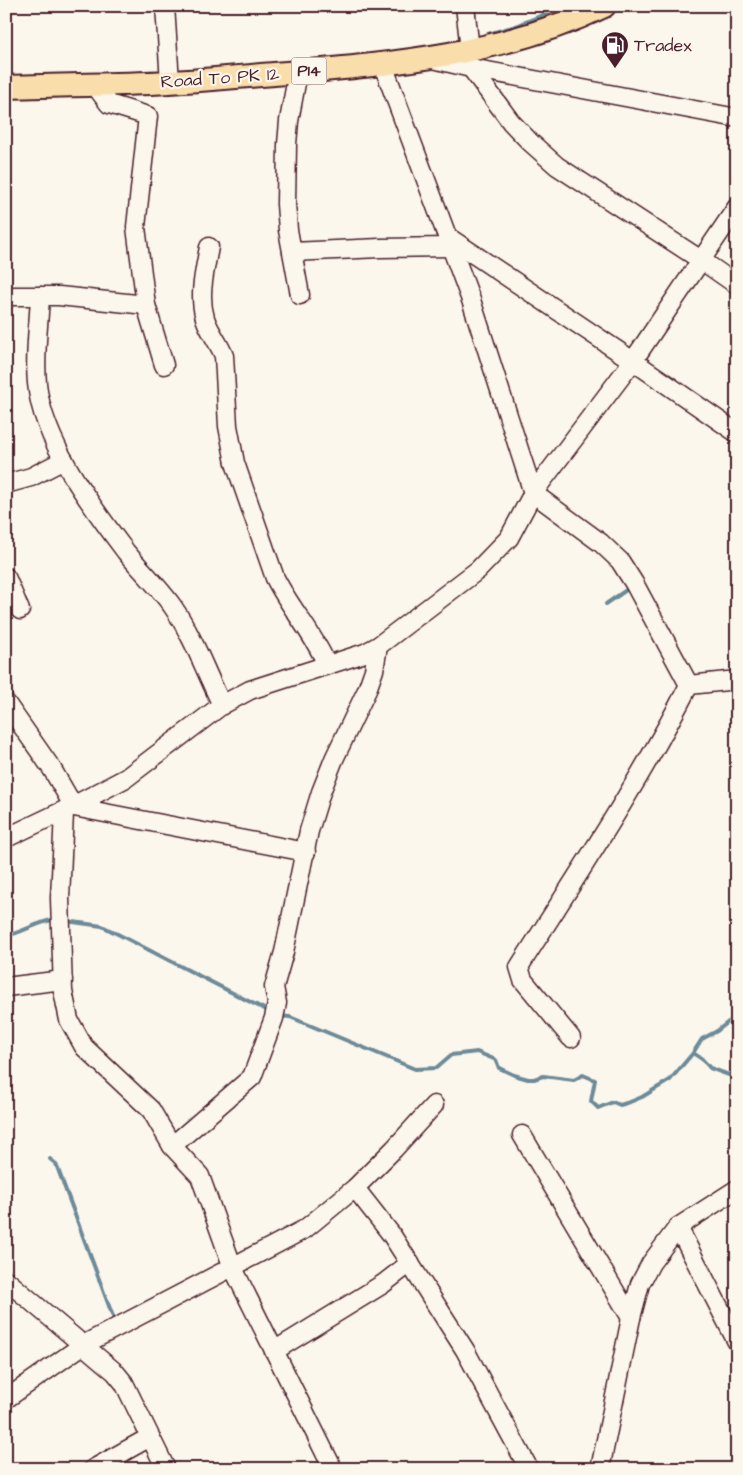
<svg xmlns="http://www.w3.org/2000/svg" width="743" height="1475" font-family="'Architects Daughter',sans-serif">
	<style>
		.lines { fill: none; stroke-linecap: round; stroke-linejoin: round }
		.stream { stroke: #6c8a98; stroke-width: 4 }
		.minor-casing { stroke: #4a1f2b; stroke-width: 21 }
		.major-casing { stroke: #4a1f2b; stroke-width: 26 }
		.minor { stroke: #fbf7ec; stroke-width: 18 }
		.major { stroke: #f9deab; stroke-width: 22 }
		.labels { text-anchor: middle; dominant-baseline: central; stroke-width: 4.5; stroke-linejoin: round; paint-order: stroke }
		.shield { fill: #fbf7ec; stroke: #7f6065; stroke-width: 1 }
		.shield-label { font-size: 16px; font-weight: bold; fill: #4a1f2b }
		.poi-label { font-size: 18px; fill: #4a1f2b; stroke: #fbf7ec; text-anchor: start }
		.street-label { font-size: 18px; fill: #4a1f2b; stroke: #fbf7ec }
	</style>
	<rect width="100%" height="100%" fill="#fbf7ec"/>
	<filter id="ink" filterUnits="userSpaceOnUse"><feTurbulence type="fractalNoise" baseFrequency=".02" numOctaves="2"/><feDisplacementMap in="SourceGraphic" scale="10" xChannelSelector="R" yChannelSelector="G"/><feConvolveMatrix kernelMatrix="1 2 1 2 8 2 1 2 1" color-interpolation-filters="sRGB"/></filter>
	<g filter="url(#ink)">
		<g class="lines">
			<g class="stream">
				<path d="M488,34L516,26L564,6"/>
				<path d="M606,604L632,586"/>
				<path d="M66,921L102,926L270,1012"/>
				<path d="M6,936C24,932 39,921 57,919"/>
				<path d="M278,1016L290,1017L415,1069L436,1068L451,1055L477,1052L496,1060L499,1068L514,1075L528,1079H534L543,1076L574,1080L583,1075L595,1080L591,1101L598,1108L613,1102L620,1105L630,1102L642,1097L670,1080L693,1053L702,1039L717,1031L737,1015"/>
				<path d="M693,1053L702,1059L710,1068L737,1078"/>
				<path d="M50,1159L56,1164L115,1322"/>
			</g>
			<g class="minor-casing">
				<g id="minor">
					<path d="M165,6L170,82"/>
					<path d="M465,6L470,50"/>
					<path d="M433,59L471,68L737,118"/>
					<path d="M383,65L471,300L533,493L601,543L620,561L634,583L689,685C639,783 578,874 519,967L523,980L571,1038"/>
					<path d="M471,68L511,122L530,142L557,166L701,260L737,285"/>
					<path d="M298,72L289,121L287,144L286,204L288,230L300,295"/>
					<path d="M94,84L109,104L148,116L136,227L146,305L164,365"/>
					<path d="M448,237L633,361L737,433"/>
					<path d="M209,247C205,270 198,295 205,318C209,331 219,343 224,356L228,426L235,463L275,578C290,608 314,634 327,665"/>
					<path d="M292,252L380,248L451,247"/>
					<path d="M6,296H59L146,305"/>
					<path d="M40,296C39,324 34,354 37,383C42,441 92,507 126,552C141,570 159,587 173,607C193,636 206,673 222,705"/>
					<path d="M6,484L31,477L64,460"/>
					<path d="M6,577L20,610"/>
					<path d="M689,685L737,680"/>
					<path d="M6,703L52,769L74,807L306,852"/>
					<path d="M6,838L67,809"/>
					<path d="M6,987L63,980"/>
					<path d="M522,1135L631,1318"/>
					<path d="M172,1146L252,1077L274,1018L277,1003L274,987L284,952L309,831L321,792L334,759L367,690L374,670L378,646"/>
					<path d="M355,1188L391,1234L465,1350L529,1469"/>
					<path d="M678,1227L737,1342"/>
					<path d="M6,1280L115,1372L124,1383L166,1469"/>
					<path d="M274,1351L383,1284L410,1263"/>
					<path d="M6,1399L83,1345L305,1229L355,1188L394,1149L434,1105"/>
					<path d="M93,1469L150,1437"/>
					<path d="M333,1469L233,1268L200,1176L172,1146L151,1110L84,1047L69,1020L63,991L60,898L64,813L67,809L126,778L222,705L250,690L365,653L378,646L478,570L509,538L533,493L633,361L737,207"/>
					<path d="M600,1469L631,1318L640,1284L651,1263L678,1227L737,1189"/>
				</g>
			</g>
			<g class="major-casing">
				<path id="major" d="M6,87C61,85 115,85 169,82C208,80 248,76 287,73C394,64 505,54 604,6"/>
			</g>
			<use href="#minor" class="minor"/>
			<use href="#major" class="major"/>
		</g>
	</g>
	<defs>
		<g id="fuel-pin" transform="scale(1.4375)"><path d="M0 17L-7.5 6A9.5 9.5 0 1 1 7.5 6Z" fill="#4a1f2b" stroke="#fbf7ec"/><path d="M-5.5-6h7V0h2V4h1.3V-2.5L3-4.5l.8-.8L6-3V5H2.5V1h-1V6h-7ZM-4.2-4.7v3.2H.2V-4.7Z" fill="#fff"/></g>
	</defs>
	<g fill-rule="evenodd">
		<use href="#fuel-pin" x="615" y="45"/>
	</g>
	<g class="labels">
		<rect class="shield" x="291.5" y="57.5" width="35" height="27" rx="4"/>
		<g class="shield-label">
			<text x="309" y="71">P14</text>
		</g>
		<g class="poi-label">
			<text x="634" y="45">Tradex</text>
		</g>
		<g class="street-label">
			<text transform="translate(220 78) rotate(-4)">Road To PK 12</text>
		</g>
	</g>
	<rect width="743" height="1475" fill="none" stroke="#fbf7ec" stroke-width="25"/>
	<rect x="12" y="12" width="718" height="1450" fill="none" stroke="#4a1f2b" stroke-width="2" filter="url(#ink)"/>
</svg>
